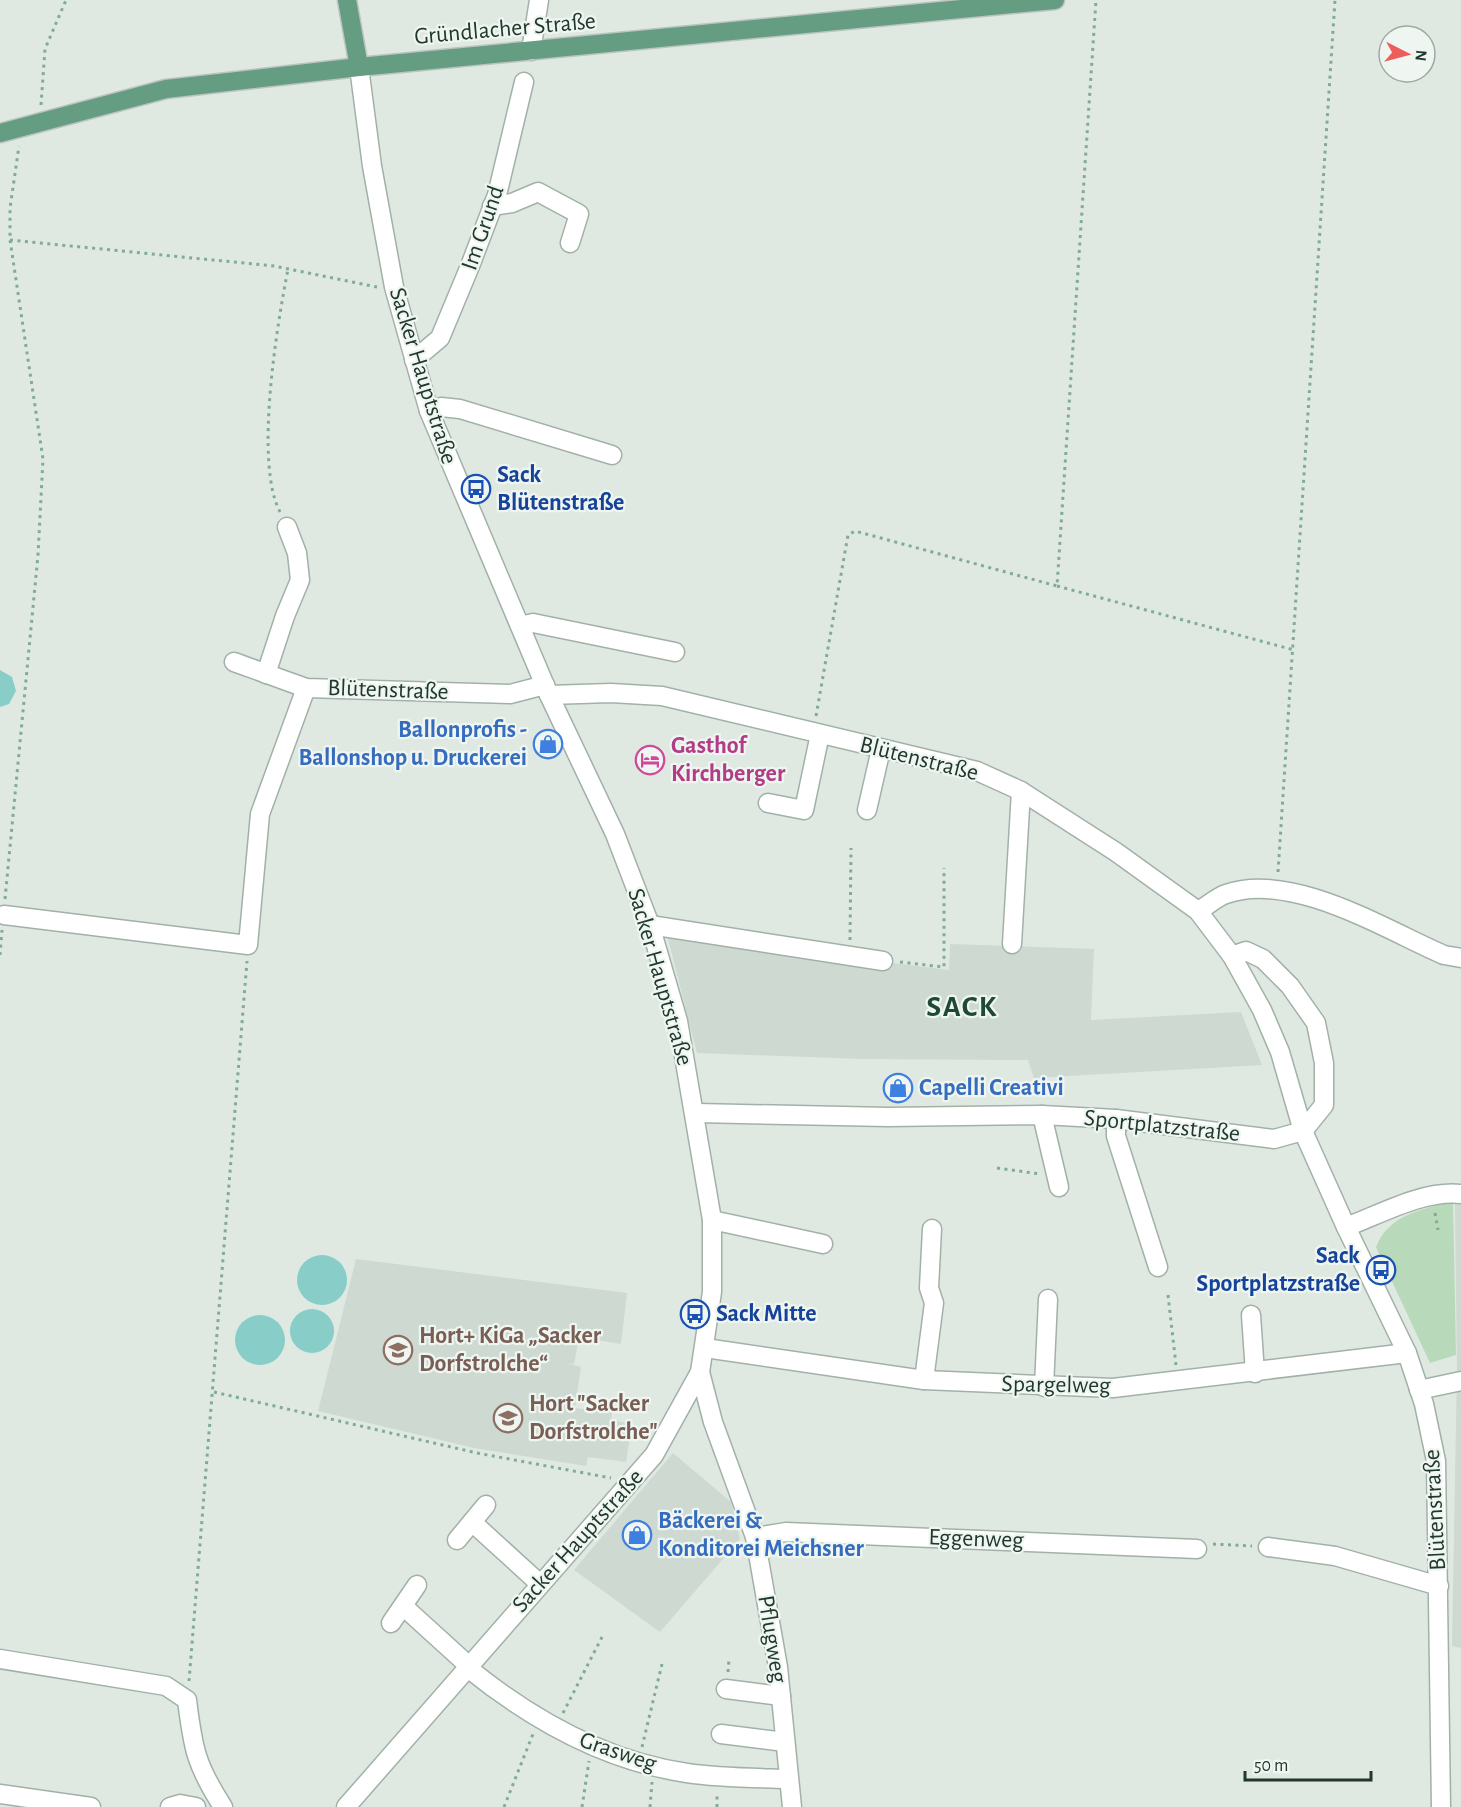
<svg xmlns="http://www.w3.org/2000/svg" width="1461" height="1807" font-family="'Alegreya Sans',sans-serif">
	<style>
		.built { fill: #cdd9d1 }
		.green { fill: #b8daba }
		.water { fill: #88cdc8 }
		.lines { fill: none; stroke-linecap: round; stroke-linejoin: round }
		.minor-casing { stroke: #a2b1a8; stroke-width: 21 }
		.major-casing { stroke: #bcc4c0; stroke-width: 21 }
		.path { stroke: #80ac94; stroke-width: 3; stroke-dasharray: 3 4.5; stroke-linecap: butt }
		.minor { stroke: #fff; stroke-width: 18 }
		.major { stroke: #659d82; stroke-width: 18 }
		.labels { text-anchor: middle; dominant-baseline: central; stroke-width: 4.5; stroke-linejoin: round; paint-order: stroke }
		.street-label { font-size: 24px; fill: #21392d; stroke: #eff6f1 }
		.transit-label { font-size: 24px; font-weight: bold; fill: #164399; stroke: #eff6f1; text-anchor: start }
		.shop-label { font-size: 24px; font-weight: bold; fill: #366cbe; stroke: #eff6f1; text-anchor: start }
		.hotel-label { font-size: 24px; font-weight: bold; fill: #b23c85; stroke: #eff6f1; text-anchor: start }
		.education-label { font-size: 24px; font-weight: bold; fill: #785e54; stroke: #eff6f1; text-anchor: start }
		.district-label { font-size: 30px; font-weight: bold; letter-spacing: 1.5px; fill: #1e4935; stroke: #eff6f1 }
	</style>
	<rect width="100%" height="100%" fill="#dfe9e2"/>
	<g class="built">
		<path d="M667,935L949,970L950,944L1094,949L1091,1020L1241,1012L1262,1065L1034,1078L1028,1060L863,1059L697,1053Z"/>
		<path d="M1455,1204L1461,1205V1648L1452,1646L1457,1369Z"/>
		<path d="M356,1259L627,1293L621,1344L579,1337L574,1364L566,1363L581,1367L575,1408L612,1413L611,1420L632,1424L626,1462L588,1457L586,1466L474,1448L318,1411Z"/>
		<path d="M673,1453L731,1502L740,1539L660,1632L574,1570Z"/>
	</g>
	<path class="green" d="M1453,1201L1456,1355L1430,1363L1376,1247C1389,1214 1422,1210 1453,1201Z"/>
	<g class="water">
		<path d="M0,670L12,677L16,691L9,704L0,707Z"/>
		<circle cx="322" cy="1280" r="25"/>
		<circle cx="312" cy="1331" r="22"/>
		<circle cx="260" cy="1340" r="25"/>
	</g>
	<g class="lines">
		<g class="minor-casing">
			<g id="minor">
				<path d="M531,51L539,0"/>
				<path d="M492,206L512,203L538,192L579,214L570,243"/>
				<path d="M414,360L440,338L470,266L497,195L524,82"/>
				<path d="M429,411L441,407L460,409L612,455"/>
				<path d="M520,626L533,623L675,652"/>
				<path d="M234,662L306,688L510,694L545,685"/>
				<path d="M266,674L285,616L300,580L297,553L287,527"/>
				<path d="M549,695L611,693L662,696L977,771L1021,791L1116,852L1198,911L1232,956L1262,1010L1280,1052L1303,1131L1346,1227L1407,1353L1424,1404L1436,1461L1441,1807"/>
				<path d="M768,803L804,810L820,734"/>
				<path d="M867,810L881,749"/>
				<path d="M1198,911C1207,906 1217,897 1226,894C1292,871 1384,929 1444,955L1461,958"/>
				<path d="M4,915L248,945L260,814L306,688"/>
				<path d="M650,925L883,961"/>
				<path d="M1012,944L1021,791"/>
				<path d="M696,1113L888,1117L1042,1115L1116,1119L1274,1139L1303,1131L1324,1105V1063L1316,1023L1290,986L1263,959L1246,951L1232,956"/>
				<path d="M1042,1115L1059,1187"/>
				<path d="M1116,1119V1136L1158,1267"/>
				<path d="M712,1220L823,1244"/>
				<path d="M1346,1227C1381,1214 1423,1190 1461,1194"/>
				<path d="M1251,1315L1255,1373"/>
				<path d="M705,1348L924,1380L1113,1388L1407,1353"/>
				<path d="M700,1372L713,1422L755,1537L778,1667L792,1807"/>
				<path d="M924,1380L934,1303L929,1288L932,1229"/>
				<path d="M1044,1387L1048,1299"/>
				<path d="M1419,1390L1461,1381"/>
				<path d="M472,1522L540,1584"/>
				<path d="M755,1537L786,1532L1197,1549"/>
				<path d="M457,1540L486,1505"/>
				<path d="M1268,1547L1335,1556L1439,1586"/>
				<path d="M403,1606L469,1666"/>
				<path d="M391,1623L417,1585"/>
				<path d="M0,1659L166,1686L187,1700C193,1749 196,1765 223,1807"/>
				<path d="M468,1668C532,1720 605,1761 687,1773C720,1778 755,1778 788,1779"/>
				<path d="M726,1689L781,1696"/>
				<path d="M721,1734L785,1742"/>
				<path d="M0,1794L91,1807"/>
				<path d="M170,1807L180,1804L196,1807"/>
				<path d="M346,1807L654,1455L700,1372L712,1292V1220L678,1021L650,925L615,834L549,695L429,411L394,287L372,166L359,67"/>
			</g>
		</g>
		<g class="major-casing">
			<g id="major">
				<path d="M347,0L359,67"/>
				<path d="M0,133L166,89L359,67L1055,0"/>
			</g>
		</g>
		<g class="path">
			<path d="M41,105L45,49L66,0"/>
			<path d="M10,240L274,266L377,287"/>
			<path d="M280,512C254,463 277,325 288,269"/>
			<path d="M1057,586L1294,650"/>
			<path d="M816,716L848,535L855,531L1057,586L1096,0"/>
			<path d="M1278,872L1335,0"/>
			<path d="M5,899L38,555L43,459L10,240V208L19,146"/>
			<path d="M850,940L851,848"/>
			<path d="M0,955L2,930"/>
			<path d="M900,962L944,967V868"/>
			<path d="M997,1168L1040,1174"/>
			<path d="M1435,1213L1438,1230"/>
			<path d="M1168,1295L1176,1365"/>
			<path d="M214,1392L477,1453L611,1478"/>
			<path d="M1213,1544L1252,1546"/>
			<path d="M728,1672L729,1659"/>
			<path d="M189,1681L247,961"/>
			<path d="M563,1713L602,1637"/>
			<path d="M642,1747L662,1664"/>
			<path d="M504,1807L533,1734"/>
			<path d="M582,1807L589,1761"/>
			<path d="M650,1807L652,1782"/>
			<path d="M717,1807V1792"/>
		</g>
		<use href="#minor" class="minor"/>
		<use href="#major" class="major"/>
	</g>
	<defs>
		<g id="bus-ring" transform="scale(1.5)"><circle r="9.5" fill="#eff6f1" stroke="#1a4fb4" stroke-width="1.5"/><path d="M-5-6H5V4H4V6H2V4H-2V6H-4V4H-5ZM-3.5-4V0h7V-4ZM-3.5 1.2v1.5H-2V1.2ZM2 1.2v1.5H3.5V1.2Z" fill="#1a4fb4"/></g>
		<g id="shop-ring" transform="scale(1.5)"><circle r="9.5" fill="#eff6f1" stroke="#3f7fe0" stroke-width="1.5"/><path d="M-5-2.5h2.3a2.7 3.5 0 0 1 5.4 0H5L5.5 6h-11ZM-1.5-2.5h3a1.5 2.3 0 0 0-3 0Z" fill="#3f7fe0"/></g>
		<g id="hotel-ring" transform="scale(1.5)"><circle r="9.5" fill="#eff6f1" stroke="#d1479c" stroke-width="1.5"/><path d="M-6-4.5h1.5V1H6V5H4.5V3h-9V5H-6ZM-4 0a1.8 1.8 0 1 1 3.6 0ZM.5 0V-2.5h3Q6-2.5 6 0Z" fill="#d1479c"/></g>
		<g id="school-ring" transform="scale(1.5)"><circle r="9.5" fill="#eff6f1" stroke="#8d6e63" stroke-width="1.5"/><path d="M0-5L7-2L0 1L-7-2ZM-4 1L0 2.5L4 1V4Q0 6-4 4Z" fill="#8d6e63"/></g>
	</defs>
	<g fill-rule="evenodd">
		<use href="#bus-ring" x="476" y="489"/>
		<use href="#shop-ring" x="548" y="744"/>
		<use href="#hotel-ring" x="650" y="760"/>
		<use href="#shop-ring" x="898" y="1088"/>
		<use href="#bus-ring" x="1381" y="1270"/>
		<use href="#bus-ring" x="695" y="1314"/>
		<use href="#school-ring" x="398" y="1350"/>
		<use href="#school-ring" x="508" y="1418"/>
		<use href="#shop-ring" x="637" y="1535"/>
	</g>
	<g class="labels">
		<g class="street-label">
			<text transform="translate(505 29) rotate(-5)">Gründlacher Straße</text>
			<text transform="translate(483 228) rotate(-71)">Im Grund</text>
			<text transform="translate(423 376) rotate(73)">Sacker Hauptstraße</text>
			<text transform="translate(388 690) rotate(2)">Blütenstraße</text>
			<text transform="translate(919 759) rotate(14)">Blütenstraße</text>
			<text transform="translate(660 977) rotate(74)">Sacker Hauptstraße</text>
			<text transform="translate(1162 1126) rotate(6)">Sportplatzstraße</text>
			<text transform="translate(1056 1385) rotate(1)">Spargelweg</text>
			<text transform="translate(1435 1510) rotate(-93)">Blütenstraße</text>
			<text transform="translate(976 1539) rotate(2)">Eggenweg</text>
			<text transform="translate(578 1541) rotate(-48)">Sacker Hauptstraße</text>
			<text transform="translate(772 1639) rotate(81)">Pflugweg</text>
			<text transform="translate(618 1752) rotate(19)">Grasweg</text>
		</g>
		<g class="transit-label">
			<text x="497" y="475">Sack<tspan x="497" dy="28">Blütenstraße</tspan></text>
			<text x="1360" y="1256" text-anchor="end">Sack<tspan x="1360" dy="28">Sportplatzstraße</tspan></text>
			<text x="716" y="1314">Sack Mitte</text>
		</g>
		<g class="shop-label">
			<text x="527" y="730" text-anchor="end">Ballonprofis -<tspan x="527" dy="28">Ballonshop u. Druckerei</tspan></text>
			<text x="919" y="1088">Capelli Creativi</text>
			<text x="658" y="1521">Bäckerei &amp;<tspan x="658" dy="28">Konditorei Meichsner</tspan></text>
		</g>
		<g class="hotel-label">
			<text x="671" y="746">Gasthof<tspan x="671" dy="28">Kirchberger</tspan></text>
		</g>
		<g class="education-label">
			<text x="419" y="1336">Hort+ KiGa „Sacker<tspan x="419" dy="28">Dorfstrolche“</tspan></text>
			<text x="529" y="1404">Hort "Sacker<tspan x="529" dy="28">Dorfstrolche"</tspan></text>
		</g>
		<g class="district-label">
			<text x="962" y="1007">SACK</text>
		</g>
	</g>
	<g transform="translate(1407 54) rotate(96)"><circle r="28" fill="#eff6f1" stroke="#9daaa3" stroke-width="1.5"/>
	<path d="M0-4.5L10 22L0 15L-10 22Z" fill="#ec5d5b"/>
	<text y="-9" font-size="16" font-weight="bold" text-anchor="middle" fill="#21392d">N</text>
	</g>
	<path d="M1245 1771v9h126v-9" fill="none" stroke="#21392d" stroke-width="3"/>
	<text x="1254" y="1771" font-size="18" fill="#21392d" stroke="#eff6f1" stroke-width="4.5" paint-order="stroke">50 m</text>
</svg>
